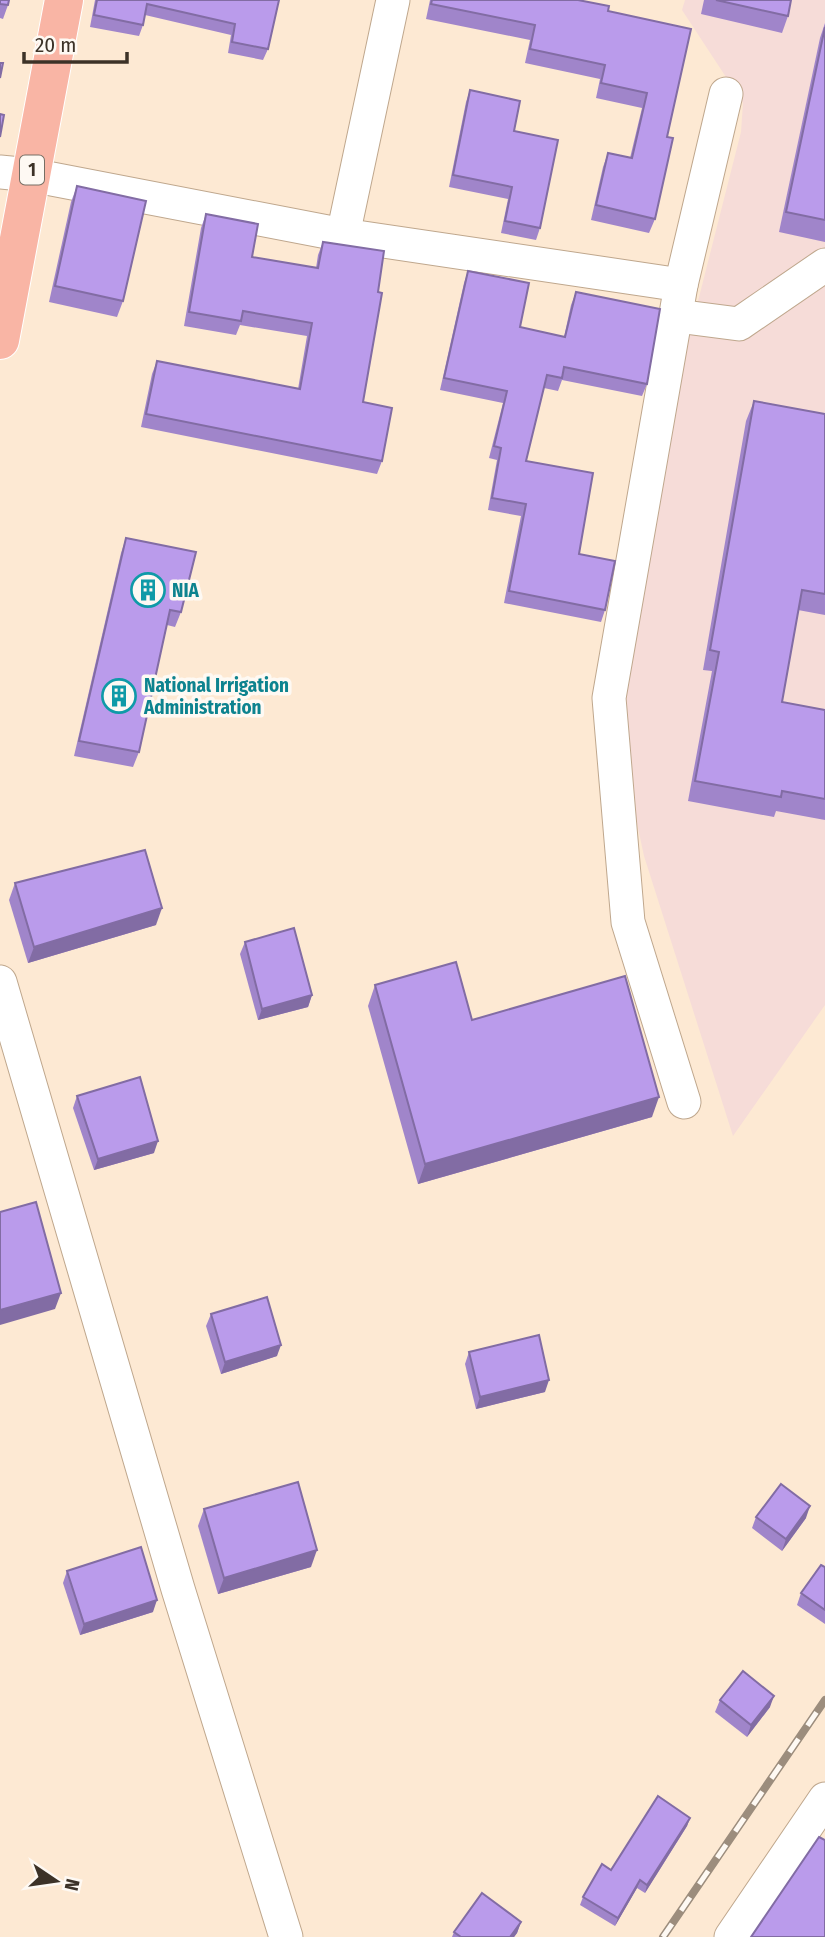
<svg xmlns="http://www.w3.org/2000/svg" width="825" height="1937" font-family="'Fira Sans Condensed',sans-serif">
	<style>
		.medical { fill: #f6dcd8 }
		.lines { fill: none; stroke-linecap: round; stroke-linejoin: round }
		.minor-casing { stroke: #bfa78d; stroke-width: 35 }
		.highway-casing { stroke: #fff; stroke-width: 40 }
		.minor { stroke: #fff; stroke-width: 33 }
		.highway { stroke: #f9b5a5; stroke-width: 38 }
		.rail-casing { stroke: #9c8d7d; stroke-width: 8 }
		.rail { stroke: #fef9f3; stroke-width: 5; stroke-dasharray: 16; stroke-linecap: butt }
		.wall { fill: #a085ca }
		.shaded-wall { fill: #826ca4 }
		.building { fill: #ba9beb; stroke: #826ca4; stroke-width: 2 }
		.labels { text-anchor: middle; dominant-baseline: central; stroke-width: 7; stroke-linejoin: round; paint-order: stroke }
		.shield { fill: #fef9f3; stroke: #766e64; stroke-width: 2 }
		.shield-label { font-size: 18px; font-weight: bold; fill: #3c3227 }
		.culture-label { font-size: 19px; font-weight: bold; fill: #0d838f; stroke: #fef9f3; text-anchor: start }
	</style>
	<rect width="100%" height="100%" fill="#fde9d3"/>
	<path class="medical" d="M685,0H825V1005L733,1136L644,856L629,786L622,672L679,376L741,132L743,103L682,10Z"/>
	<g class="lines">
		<g class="minor-casing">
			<g id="minor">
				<path d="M0,172L31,175L343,235L681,285"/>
				<path d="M343,235L393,0"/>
				<path d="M677,316L739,324L825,265"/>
				<path d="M0,982L178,1589L286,1937"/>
				<path d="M684,1102L628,922L609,698L681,285L726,94"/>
				<path d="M731,1937L825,1799"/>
			</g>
		</g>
		<g class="highway-casing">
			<path id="highway" d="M0,340L64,0"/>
		</g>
		<use href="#minor" class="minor"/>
		<use href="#highway" class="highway"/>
		<g class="rail-casing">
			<path id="rail" d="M663,1937L825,1700"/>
		</g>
		<use href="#rail" class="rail"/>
	</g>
	<g class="wall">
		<path d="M0,0L8,5L3,19L0,18Z"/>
		<path d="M95,0H279L268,49L263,60L228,53L231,35L145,15L143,25L139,36L90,27Z"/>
		<path d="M430,0H578L608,11L667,137L655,219L649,233L591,220L603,167L608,153L630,158L642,108L596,98L600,79L525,63L530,40L426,19Z"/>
		<path d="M704,0H791L788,16L782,33L701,14Z"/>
		<path d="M825,23V242L779,232L820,38Z"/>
		<path d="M470,90L514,131L540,228L536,240L501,233L508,199L449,187L466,102Z"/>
		<path d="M77,186L123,301L117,317L49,302L71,202Z"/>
		<path d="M206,214L252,257L316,268L318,255L323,242L378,292L363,402L382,461L377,474L141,427L152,374L157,361L298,389L307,336L240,325L236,335L184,326L201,228Z"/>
		<path d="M468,271L520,327L564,337L571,305L576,292L647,384L642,396L562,380L558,391L544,388L526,461L579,554L605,610L601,622L504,603L521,516L488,510L497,460L489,458L503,403L440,390L464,283Z"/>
		<path d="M754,401L825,414V615L798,610L782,702L825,710V820L776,811L774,817L688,801L712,671L703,670L746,421Z"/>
		<path d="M126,538L181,612L175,627L167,625L139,752L133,767L74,756L121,553Z"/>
		<path d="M15,883L156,925L28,963L9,900Z"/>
		<path d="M245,942L312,995L308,1007L258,1020L240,954Z"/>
		<path d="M375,985L472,1020L652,1117L418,1184L368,1006Z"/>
		<path d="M77,1096L154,1153L94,1170L73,1108Z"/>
		<path d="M211,1314L277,1356L221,1374L206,1326Z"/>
		<path d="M469,1352L545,1392L476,1409L465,1364Z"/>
		<path d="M204,1509L311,1567L218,1594L198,1526Z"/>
		<path d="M756,1517L806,1518L782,1551L752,1528Z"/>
		<path d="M825,1567V1624L797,1605L801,1593Z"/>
		<path d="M67,1571L153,1612L80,1635L63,1583Z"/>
		<path d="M720,1700L770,1707L747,1737L715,1712Z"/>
		<path d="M690,1818L687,1826L645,1893L637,1888L615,1926L580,1905L583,1897L611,1870Z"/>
		<path d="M521,1922L517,1933L514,1937H452L454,1932Z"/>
	</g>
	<g class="shaded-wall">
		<path d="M162,908L156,925L28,963L34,947Z"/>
		<path d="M312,995L308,1007L258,1020L262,1009Z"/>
		<path d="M659,1097L652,1117L418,1184L425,1164Z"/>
		<path d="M158,1141L154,1153L94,1170L98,1159Z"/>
		<path d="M61,1293L55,1309L0,1325V1310Z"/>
		<path d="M281,1345L277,1356L221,1374L225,1362Z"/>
		<path d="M549,1380L545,1392L476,1409L480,1397Z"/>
		<path d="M810,1506L806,1518L782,1551L786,1539Z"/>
		<path d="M317,1550L311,1567L218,1594L224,1578Z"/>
		<path d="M157,1600L153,1612L80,1635L84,1624Z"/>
		<path d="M774,1696L770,1707L747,1737L751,1725Z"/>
		<path d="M690,1818L687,1826L645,1893L647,1885Z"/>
		<path d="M640,1880L637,1888L615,1926L618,1918Z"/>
		<path d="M521,1922L517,1933L514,1937H510Z"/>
	</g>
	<g class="building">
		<path d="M0,0H9L8,5L0,4Z"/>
		<path d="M97,0H279L268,49L232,42L235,24L147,4L143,25L94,15Z"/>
		<path d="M432,0H578L609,6L608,11L691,29L667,137L673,138L655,219L596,205L608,153L632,158L647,93L601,83L605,65L530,49L535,25L431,4Z"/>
		<path d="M716,0H791L788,16Z"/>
		<path d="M825,27V220L786,212Z"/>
		<path d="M0,63H3L0,78Z"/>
		<path d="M470,90L520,101L514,131L558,140L540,228L505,221L512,187L453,175Z"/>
		<path d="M0,114L4,115L0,137Z"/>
		<path d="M77,186L146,201L123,301L55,286Z"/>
		<path d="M206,214L258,224L252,257L318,268L323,242L384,251L378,292L382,293L363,402L392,408L382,461L146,414L157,361L300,389L312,323L243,311L241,321L189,312Z"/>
		<path d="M468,271L529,283L520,327L565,337L576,292L660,309L647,384L564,367L562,378L547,375L526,461L593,473L579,554L615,561L605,610L509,591L526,504L492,498L501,448L494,446L507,391L444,378Z"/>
		<path d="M754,401L825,414V594L802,590L782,702L825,710V799L782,791L781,797L695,781L719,652L710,650Z"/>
		<path d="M126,538L196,552L181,612L170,610L139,752L79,741Z"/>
		<path d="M145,850L162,908L34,947L15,883Z"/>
		<path d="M294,928L312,995L262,1009L245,942Z"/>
		<path d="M456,962L472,1020L625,976L659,1097L425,1164L375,985Z"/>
		<path d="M140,1077L158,1141L98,1159L77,1096Z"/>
		<path d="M36,1202L61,1293L0,1310V1212Z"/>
		<path d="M267,1297L281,1345L225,1362L211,1314Z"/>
		<path d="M539,1335L549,1380L480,1397L469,1352Z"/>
		<path d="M298,1482L317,1550L224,1578L204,1509Z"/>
		<path d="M781,1484L810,1506L786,1539L756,1517Z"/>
		<path d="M141,1547L157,1600L84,1624L67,1571Z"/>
		<path d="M821,1565L825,1567V1610L801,1593Z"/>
		<path d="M743,1671L774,1696L751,1725L720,1700Z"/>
		<path d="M658,1796L690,1818L647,1885L640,1880L618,1918L583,1897L602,1864L611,1870Z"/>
		<path d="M819,1837L825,1840V1937H751Z"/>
		<path d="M482,1893L521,1922L510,1937H461L454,1932Z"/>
	</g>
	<defs>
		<g id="building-ring" transform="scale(1.75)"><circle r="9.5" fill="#fef9f3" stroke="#0f9aa8" stroke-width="1.5"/><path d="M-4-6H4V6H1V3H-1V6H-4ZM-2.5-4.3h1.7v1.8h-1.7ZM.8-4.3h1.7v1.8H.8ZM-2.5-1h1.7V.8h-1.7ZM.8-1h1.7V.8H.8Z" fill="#0f9aa8"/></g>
	</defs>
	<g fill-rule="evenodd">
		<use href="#building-ring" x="148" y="590"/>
		<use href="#building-ring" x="119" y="696"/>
	</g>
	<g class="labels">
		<rect class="shield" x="20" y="155.5" width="24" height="29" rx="5"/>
		<g class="shield-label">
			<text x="32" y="170">1</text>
		</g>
		<g class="culture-label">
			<text x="172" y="590">NIA</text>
			<text x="144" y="685">National Irrigation<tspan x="144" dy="22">Administration</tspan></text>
		</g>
	</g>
	<g transform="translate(56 1881) rotate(103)" stroke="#fef9f3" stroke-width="5" paint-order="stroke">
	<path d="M0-5L12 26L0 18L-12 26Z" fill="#3c3227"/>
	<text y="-10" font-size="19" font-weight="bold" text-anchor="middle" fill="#3c3227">N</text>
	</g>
	<path d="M24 52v10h103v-10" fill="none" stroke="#3c3227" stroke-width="3.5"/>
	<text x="35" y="52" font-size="21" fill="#3c3227" stroke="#fef9f3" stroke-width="5" paint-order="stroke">20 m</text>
</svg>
